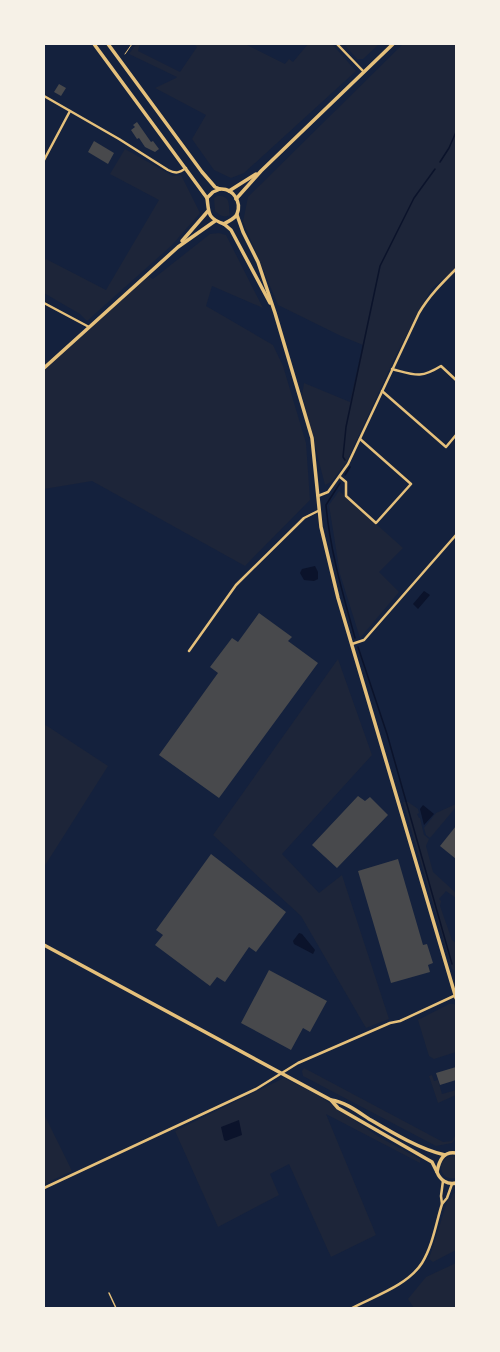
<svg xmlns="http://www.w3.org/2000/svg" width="500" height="1352" font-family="'Noto Sans',sans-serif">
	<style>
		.green { fill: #1d2539 }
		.water { fill: #0b132b }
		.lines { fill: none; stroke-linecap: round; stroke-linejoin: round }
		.stream { stroke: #0b132b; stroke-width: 1.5 }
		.building { fill: #48494c }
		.path { stroke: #e5c07b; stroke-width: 1 }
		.service { stroke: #e5c07b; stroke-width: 1.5 }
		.minor { stroke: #e5c07b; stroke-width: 2.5 }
		.tertiary { stroke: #e5c07b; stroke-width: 3.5 }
	</style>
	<rect width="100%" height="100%" fill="#14213d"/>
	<g class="green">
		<path d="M136,44H140L138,51L180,72L197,47L194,44H245L285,64L289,59L293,62L308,44H332L356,71L244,173L231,178L214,170L192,139L206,115L155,88L176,78L177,77L129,54Z"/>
		<path d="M344,44H379L363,59H357Z"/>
		<path d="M403,44H456V268L431,289L395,357L346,463L331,482L325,485L302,395L304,383L350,402L363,345L341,336L278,305L243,222L248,197Z"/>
		<path d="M125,149L173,176L181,175L200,213L172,245L87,321L80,314L44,293V261L46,259L106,290L159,200L110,174Z"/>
		<path d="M217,196C232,195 228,206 230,215C224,218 220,216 215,211L214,198Z"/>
		<path d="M219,233L226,235L263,308L212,286L206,306L273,345L283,366L306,443L310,500L245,566L92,481L44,489V368L146,275L153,279L210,234Z"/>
		<path d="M339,491L403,548L379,572L399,592L360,638L340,574L329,505Z"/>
		<path d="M338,659L372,755L282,854L319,893L342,875L389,1019L366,1028L301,916L213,835Z"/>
		<path d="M44,724L108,766L44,867Z"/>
		<path d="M403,802H408L418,809L419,813L417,814L419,818H420L424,835L429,839L426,846L433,872L456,893V898L446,891L439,899L441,901L440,906L452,940L456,943V971L452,969Z"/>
		<path d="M456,804V807L430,838L426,835L424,828L436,813Z"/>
		<path d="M449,1004H454L456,1006V1052L434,1059L429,1056L418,1020Z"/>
		<path d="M304,1068L443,1142L452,1141L456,1134V1138L452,1143L436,1146L303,1076L302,1071Z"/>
		<path d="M432,1075L434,1081L438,1080L442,1094L456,1090V1095L438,1103L429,1076Z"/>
		<path d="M284,1078L318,1095L379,1137L420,1159V1163L326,1114L376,1235L331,1257L289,1164L270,1174L279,1195L218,1227L175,1131Z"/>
		<path d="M44,1114L72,1171L44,1184Z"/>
		<path d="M452,1156L456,1157V1178C439,1182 435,1159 452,1156Z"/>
		<path d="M456,1192V1250L433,1262L429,1259L448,1199H451L453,1194Z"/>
		<path d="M456,1263V1308H414L408,1299L426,1277Z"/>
	</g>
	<g class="water">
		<path d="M315,566L318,572V579L314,581L304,580L300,573L302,569Z"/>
		<path d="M424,591L430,595L418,609L413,604Z"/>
		<path d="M423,805L434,814L424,825L420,809Z"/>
		<path d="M299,933L302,934L315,950L313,954L294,944L293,941Z"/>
		<path d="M239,1120L242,1135L226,1141L224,1140L221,1127Z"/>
	</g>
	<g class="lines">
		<g class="stream">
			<path d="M440,162L449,148L456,132"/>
			<path d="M345,460L343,457L346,427L380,266L414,198L435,169"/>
			<path d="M345,475L350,467"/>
			<path d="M340,483L326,505C330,551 343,594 355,638"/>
			<path d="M358,647L387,734L452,964"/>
		</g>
	</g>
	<g class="building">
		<path d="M59,84L66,88L61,96L54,92Z"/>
		<path d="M137,122L151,142L153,141L159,149L155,152L145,147L139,138L137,139L131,130L135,127L133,125Z"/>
		<path d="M94,141L114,153L108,164L88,152Z"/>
		<path d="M259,613L292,637L288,641L318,663L219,798L159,755L218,673L210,667L232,638L238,642Z"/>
		<path d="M358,796L365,801L370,797L388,815L337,868L312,845Z"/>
		<path d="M456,826V859L440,846Z"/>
		<path d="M211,854L286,912L256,952L249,947L225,982L217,977L210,986L155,945L163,935L156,930Z"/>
		<path d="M398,859L423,945L427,944L433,963L428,965L430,972L391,983L358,871Z"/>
		<path d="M269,970L327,1001L310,1032L303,1028L291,1050L241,1023Z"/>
		<path d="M456,1067V1080L440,1085L436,1073Z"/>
	</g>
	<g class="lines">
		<path class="path" d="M125,54L132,44"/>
		<path class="service" d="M109,1293L116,1308"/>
		<g class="minor">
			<path d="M337,44L364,72"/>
			<path d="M44,96L119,139L168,170C176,174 179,173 186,168"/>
			<path d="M44,160L70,111"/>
			<path d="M44,303L89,327"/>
			<path d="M392,369C415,375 420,379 441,366L456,380"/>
			<path d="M382,391L446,447L456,435"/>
			<path d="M340,477L346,482V496L376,523L411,484L360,439"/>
			<path d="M318,496L328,492L348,464L419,313C429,296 442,283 456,269"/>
			<path d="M352,644L364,640L456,535"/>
			<path d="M189,651L236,585L304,518L318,511"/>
			<path d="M44,1188L256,1089L298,1063L390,1023L400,1021L456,995"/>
			<path d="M442,1204L441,1196L443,1181"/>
			<path d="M352,1308C375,1296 408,1285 422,1263C433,1245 436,1223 442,1204L447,1198L452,1184"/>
		</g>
		<g class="tertiary">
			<path d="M94,44L207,198"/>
			<path d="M108,44L202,172L215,187L220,189"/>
			<path d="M220,189C233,188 242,202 237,214C235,219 228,221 224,224C207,218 209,213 207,198L213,192Z"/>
			<path d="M229,191L256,174"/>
			<path d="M236,199L261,171L393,44"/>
			<path d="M237,215L243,232L258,262L275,313L312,438L321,527L338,598L456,998"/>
			<path d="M224,224L231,230L270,303"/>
			<path d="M182,241L208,211"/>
			<path d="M44,368L178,247L215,221"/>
			<path d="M44,945L331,1100L338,1108L432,1162L437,1172"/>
			<path d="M331,1100C345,1102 357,1111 369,1119C391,1132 421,1150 445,1155"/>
			<path d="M456,1153C443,1151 439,1161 437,1172C440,1180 447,1185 456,1183"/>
		</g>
	</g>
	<rect width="500" height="1352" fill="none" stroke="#f6f1e7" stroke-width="90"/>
</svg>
